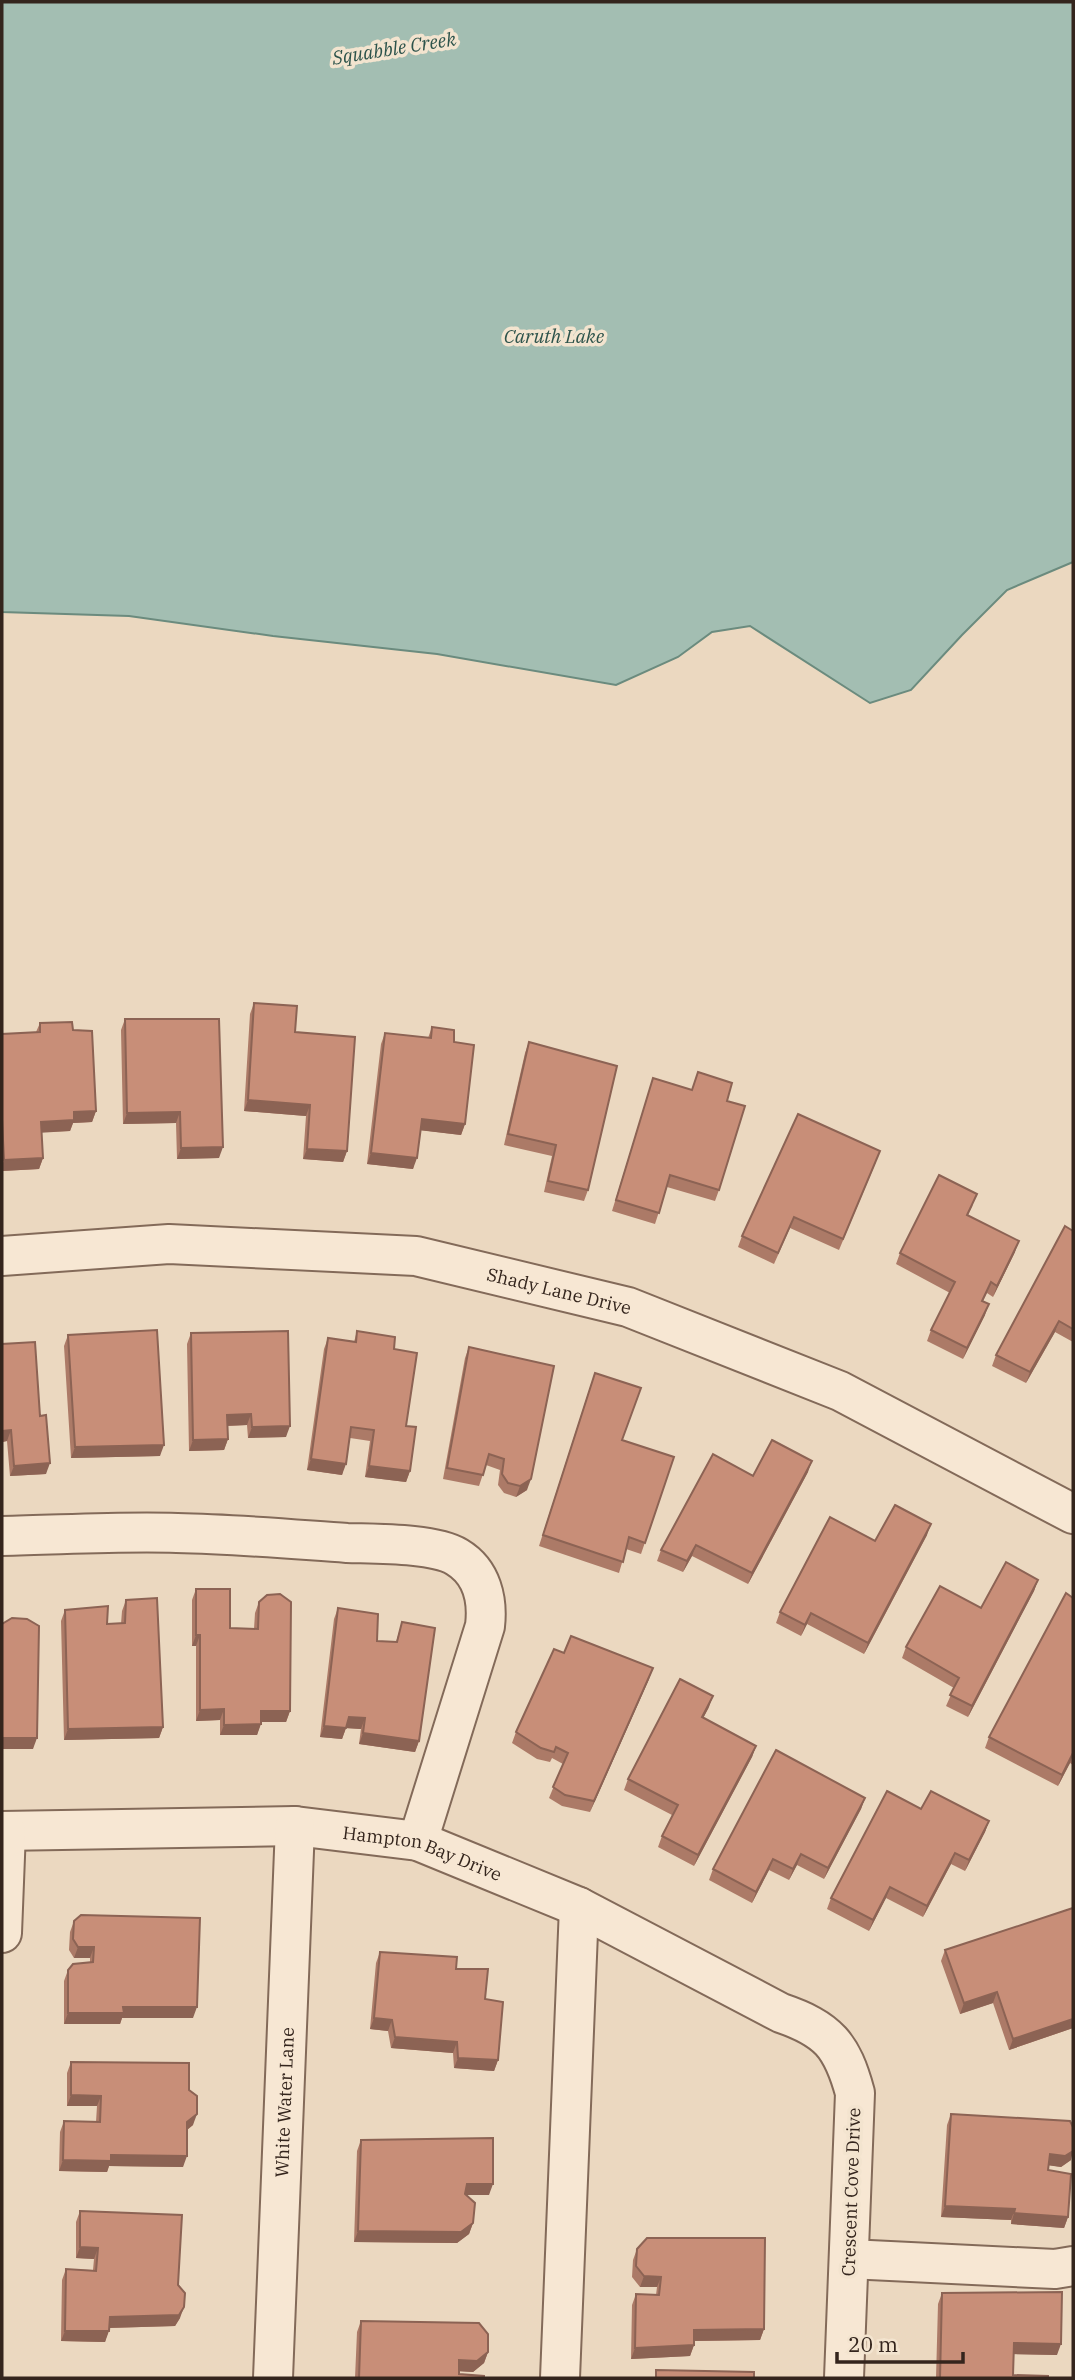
<svg xmlns="http://www.w3.org/2000/svg" width="1075" height="2380" font-family="'IBM Plex Serif',serif">
	<style>
		.water { fill: #a3beb2; stroke: #6b8b7e; stroke-width: 2 }
		.lines { fill: none; stroke-linecap: round; stroke-linejoin: round }
		.minor-casing { stroke: #836a59; stroke-width: 42 }
		.minor { stroke: #f7e7d3; stroke-width: 38 }
		.wall { fill: #ac7a67 }
		.shaded-wall { fill: #8c6354 }
		.building { fill: #c88e78; stroke: #8c6354; stroke-width: 2 }
		.labels { text-anchor: middle; dominant-baseline: central; stroke-width: 7; stroke-linejoin: round; paint-order: stroke }
		.street-label { font-size: 18px; fill: #34251d; stroke: #f3e4cf }
		.water-label { font-size: 19px; font-style: italic; fill: #2d534b; stroke: #f3e4cf }
	</style>
	<rect width="100%" height="100%" fill="#ebd8c0"/>
	<path class="water" d="M2,2H1073V562L1007,590L962,635L911,690L870,703L750,626L712,632L678,657L616,685L437,654L273,636L129,616L2,612Z"/>
	<g class="lines">
		<g class="minor-casing">
			<g id="minor">
				<path id="s1" d="M2,1256L169,1244L416,1256L628,1307L840,1391L1073,1514"/>
				<path d="M2,1536C60,1535 119,1531 177,1533C234,1534 290,1539 347,1543C375,1544 434,1543 457,1557C482,1572 488,1600 485,1626L418,1841"/>
				<path id="s2" d="M2,1831L295,1826L418,1841L579,1907L781,2013C828,2029 842,2045 855,2093L844,2378"/>
				<path d="M2,1933L6,1831"/>
				<path d="M849,2259L1055,2269L1073,2266"/>
				<path id="s3" d="M273,2378L295,1826"/>
				<path d="M560,2378L579,1907"/>
			</g>
		</g>
		<use href="#minor" class="minor"/>
	</g>
	<g class="wall">
		<path d="M254,1003L295,1032L347,1151L343,1162L303,1159L306,1116L244,1111L250,1014Z"/>
		<path d="M125,1019L219,1158L177,1159L176,1123L123,1124L121,1030Z"/>
		<path d="M40,1023L73,1030L96,1111L92,1122L73,1123L70,1131L41,1132L43,1158L39,1169L2,1171V1034L36,1032Z"/>
		<path d="M432,1027L454,1042L465,1124L461,1135L420,1130L413,1169L367,1164L381,1044L385,1033L428,1038Z"/>
		<path d="M529,1042L588,1190L584,1201L544,1192L552,1156L504,1145L525,1053Z"/>
		<path d="M653,1078L727,1101L719,1190L715,1201L667,1187L655,1224L612,1211Z"/>
		<path d="M876,1162L839,1250L790,1228L774,1264L738,1247L742,1236Z"/>
		<path d="M973,1205L968,1215L1015,1252L993,1297L987,1293L983,1301L985,1315L963,1359L927,1341L931,1330L950,1293L896,1264L900,1253Z"/>
		<path d="M1073,1231V1342L1055,1332L1026,1383L992,1366L996,1355Z"/>
		<path d="M357,1331L394,1349L406,1426L410,1471L406,1482L365,1477L370,1441L350,1438L342,1475L307,1470L324,1349L328,1338L354,1342Z"/>
		<path d="M191,1333L286,1437L248,1438L247,1425L227,1426L228,1439L224,1450L189,1451L187,1344Z"/>
		<path d="M68,1335L160,1456L71,1458L64,1346Z"/>
		<path d="M2,1344L40,1416L46,1474L10,1476L7,1441L2,1442Z"/>
		<path d="M469,1347L527,1490L516,1497L504,1493L498,1485L500,1470L486,1465L479,1486L443,1479L465,1358Z"/>
		<path d="M591,1384L622,1440L674,1457L641,1554L626,1549L619,1573L539,1546Z"/>
		<path d="M808,1472L748,1584L692,1556L683,1572L657,1561L661,1550L753,1476Z"/>
		<path d="M927,1535L864,1654L807,1624L801,1636L776,1623L780,1612L875,1541Z"/>
		<path d="M1038,1580L1034,1591L968,1717L946,1706L954,1688L902,1658L906,1647Z"/>
		<path d="M196,1589L230,1628L254,1629L255,1613L259,1602L290,1711L286,1722H261L257,1735H220V1720L196,1721V1646H192V1600Z"/>
		<path d="M1073,1598V1765L1070,1763L1058,1786L985,1748L989,1737Z"/>
		<path d="M126,1600L163,1727L159,1738L64,1740L61,1621L65,1610L107,1624H121L122,1611Z"/>
		<path d="M338,1608L377,1641L396,1642L402,1622L419,1741L415,1752L359,1744L361,1729L346,1728L342,1739L320,1737L334,1619Z"/>
		<path d="M564,1653L649,1679L590,1812L562,1806L549,1798L563,1764L552,1758L550,1762L537,1759L512,1743L516,1732Z"/>
		<path d="M709,1707L703,1718L756,1746L752,1757L694,1866L658,1847L662,1836L672,1815L624,1790L628,1779Z"/>
		<path d="M865,1798L861,1809L824,1879L797,1865L789,1880L769,1870L752,1903L709,1880L713,1869Z"/>
		<path d="M921,1809L989,1821L985,1832L965,1871L951,1864L923,1917L886,1898L869,1931L827,1909L831,1898Z"/>
		<path d="M1073,1908V2028L1009,2050L993,2003L960,2014L941,1961L945,1950Z"/>
		<path d="M74,1921L193,2018H122L120,2024H64V1981L68,1970L90,1963V1958H74L69,1950L70,1932Z"/>
		<path d="M380,1952L456,1969L485,1999L498,2060L494,2071L454,2068L453,2053L391,2048L388,2031L370,2029L376,1963Z"/>
		<path d="M71,2062L189,2090L193,2125L187,2130L183,2167L109,2166L107,2172L59,2171L60,2132L64,2121L96,2122L97,2106H67V2073Z"/>
		<path d="M951,2114L1071,2160L1061,2167L1049,2165L1048,2170L1068,2217L1064,2228L1011,2224V2220L941,2217L947,2125Z"/>
		<path d="M361,2140L489,2195H466L473,2223L469,2234L457,2243L354,2242L357,2151Z"/>
		<path d="M80,2211L178,2285L180,2318L175,2326L109,2328L105,2342L61,2341L62,2280L66,2269L93,2270L94,2259L76,2258V2222Z"/>
		<path d="M637,2249L764,2329L760,2340L694,2341V2345L690,2356L631,2359L632,2305L636,2294L656,2295L657,2287H640L632,2277L633,2260Z"/>
		<path d="M942,2293L1057,2355L1014,2354L1013,2375L1048,2378H936L938,2304Z"/>
		<path d="M361,2321L488,2352L484,2363L473,2372L459,2371V2374L484,2378H355L357,2332Z"/>
	</g>
	<g class="shaded-wall">
		<path d="M248,1100L310,1105L306,1116L244,1111Z"/>
		<path d="M96,1111L92,1122L73,1123L70,1131L37,1133L41,1122L74,1112Z"/>
		<path d="M180,1112L176,1123L123,1124L127,1113Z"/>
		<path d="M422,1119L465,1124L461,1135L418,1130Z"/>
		<path d="M223,1147L219,1158L177,1159L181,1148Z"/>
		<path d="M307,1149L347,1151L343,1162L303,1159Z"/>
		<path d="M371,1153L417,1158L413,1169L367,1164Z"/>
		<path d="M43,1158L39,1169L2,1171V1166L4,1160Z"/>
		<path d="M1019,1241L1015,1252L993,1297L997,1286Z"/>
		<path d="M989,1304L985,1315L963,1359L967,1348Z"/>
		<path d="M1059,1321L1055,1332L1026,1383L1030,1372Z"/>
		<path d="M251,1414L247,1425L223,1426L227,1415Z"/>
		<path d="M290,1426L286,1437L248,1438L252,1427Z"/>
		<path d="M11,1430L7,1441L2,1442V1431Z"/>
		<path d="M228,1439L224,1450L189,1451L193,1440Z"/>
		<path d="M164,1445L160,1456L71,1458L75,1447Z"/>
		<path d="M311,1459L346,1464L342,1475L307,1470Z"/>
		<path d="M812,1461L808,1472L748,1584L752,1573Z"/>
		<path d="M50,1463L46,1474L10,1476L14,1466Z"/>
		<path d="M369,1466L410,1471L406,1482L365,1477Z"/>
		<path d="M531,1479L527,1490L516,1497L520,1486Z"/>
		<path d="M931,1524L927,1535L864,1654L868,1643Z"/>
		<path d="M696,1545L692,1556L683,1572L687,1561Z"/>
		<path d="M1038,1580L1034,1591L968,1717L972,1706Z"/>
		<path d="M811,1613L807,1624L801,1636L805,1625Z"/>
		<path d="M196,1635H200L196,1646H192Z"/>
		<path d="M653,1668L649,1679L590,1812L594,1801Z"/>
		<path d="M713,1696L709,1707L698,1728L702,1717Z"/>
		<path d="M224,1709L220,1720L196,1721L200,1710Z"/>
		<path d="M261,1711H290L286,1722H257Z"/>
		<path d="M349,1717L365,1718L361,1729L345,1728Z"/>
		<path d="M261,1724L257,1735H220L224,1725Z"/>
		<path d="M324,1726L346,1728L342,1739L320,1737Z"/>
		<path d="M163,1727L159,1738L64,1740L68,1729Z"/>
		<path d="M363,1733L419,1741L415,1752L359,1744Z"/>
		<path d="M2,1738H37L33,1749H2Z"/>
		<path d="M756,1746L752,1757L694,1866L698,1855Z"/>
		<path d="M1073,1753L1070,1763L1058,1786L1062,1775Z"/>
		<path d="M865,1798L861,1809L824,1879L828,1868Z"/>
		<path d="M989,1821L985,1832L965,1871L969,1860Z"/>
		<path d="M955,1853L951,1864L923,1917L927,1906Z"/>
		<path d="M801,1854L797,1865L789,1880L793,1869Z"/>
		<path d="M773,1859L769,1870L752,1903L756,1892Z"/>
		<path d="M890,1887L886,1898L869,1931L873,1920Z"/>
		<path d="M78,1947H94L90,1958H74Z"/>
		<path d="M997,1992L993,2003L960,2014L964,2003Z"/>
		<path d="M123,2007H197L193,2018H122L120,2024H64L68,2013Z"/>
		<path d="M374,2018L392,2020L388,2031L370,2029Z"/>
		<path d="M1073,2019V2028L1009,2050L1013,2039Z"/>
		<path d="M395,2037L457,2042L453,2053L391,2048Z"/>
		<path d="M458,2058L498,2060L494,2071L454,2068Z"/>
		<path d="M71,2095L101,2096L97,2106H67Z"/>
		<path d="M197,2114L193,2125L183,2133L187,2122Z"/>
		<path d="M1073,2151L1071,2160L1061,2167L1046,2165L1050,2154Z"/>
		<path d="M111,2155L187,2156L183,2167L109,2166L107,2172L59,2171L63,2160Z"/>
		<path d="M467,2184H493L489,2195H463Z"/>
		<path d="M945,2206L1015,2209L1011,2220L941,2217Z"/>
		<path d="M1014,2213L1068,2217L1064,2228L1011,2224Z"/>
		<path d="M473,2223L469,2234L457,2243L354,2242L358,2231Z"/>
		<path d="M80,2247L98,2248L94,2259L76,2258Z"/>
		<path d="M644,2276L661,2277L657,2287H640Z"/>
		<path d="M184,2307L180,2318L175,2326L106,2328L110,2317Z"/>
		<path d="M764,2329L760,2340L690,2341L694,2330Z"/>
		<path d="M65,2331H109L105,2342L61,2341Z"/>
		<path d="M1014,2343L1061,2344L1057,2355L1010,2354Z"/>
		<path d="M694,2345L690,2356L631,2359L635,2348Z"/>
		<path d="M488,2352L484,2363L473,2372L455,2371L459,2360Z"/>
	</g>
	<g class="building">
		<path d="M254,1003L297,1006L295,1032L355,1037L347,1151L307,1149L310,1105L248,1100Z"/>
		<path d="M125,1019H219L223,1147L181,1148L180,1112L127,1113Z"/>
		<path d="M72,1022L73,1030L92,1031L96,1111L74,1112V1120L41,1122L43,1158L4,1160L2,1120V1034L40,1032V1023Z"/>
		<path d="M432,1027L454,1030V1042L474,1045L465,1124L422,1119L417,1158L371,1153L385,1033L431,1038Z"/>
		<path d="M529,1042L617,1066L588,1190L548,1181L556,1145L508,1134Z"/>
		<path d="M698,1072L732,1083L727,1101L745,1106L719,1190L670,1175L659,1213L616,1200L653,1078L692,1090Z"/>
		<path d="M798,1114L880,1151L843,1239L794,1217L778,1253L742,1236Z"/>
		<path d="M939,1175L977,1194L967,1215L1019,1241L997,1286L991,1282L982,1301L989,1304L967,1348L931,1330L955,1282L900,1253Z"/>
		<path d="M1065,1226L1073,1231V1329L1059,1321L1030,1372L996,1355Z"/>
		<path d="M157,1330L164,1445L75,1447L68,1335Z"/>
		<path d="M288,1331L290,1426L252,1427L251,1414L227,1415L228,1439L193,1440L191,1333Z"/>
		<path d="M357,1331L395,1337L394,1349L417,1353L406,1426L416,1427L410,1471L369,1466L374,1430L351,1427L346,1464L311,1459L328,1338L356,1342Z"/>
		<path d="M35,1342L40,1416L46,1415L50,1463L14,1466L11,1430L2,1431V1344Z"/>
		<path d="M469,1347L554,1366L531,1479L520,1486L508,1483L502,1474L504,1459L489,1454L483,1475L447,1468Z"/>
		<path d="M595,1373L641,1388L622,1440L674,1457L645,1543L629,1537L623,1562L543,1535Z"/>
		<path d="M772,1440L812,1461L752,1573L696,1545L687,1561L661,1550L713,1454L753,1476Z"/>
		<path d="M895,1505L931,1524L868,1643L811,1613L805,1625L780,1612L830,1517L875,1541Z"/>
		<path d="M1006,1562L1038,1580L972,1706L950,1695L959,1678L906,1647L940,1586L981,1608Z"/>
		<path d="M196,1589H230V1628L258,1629L259,1602L267,1595L280,1594L291,1602L290,1711H261V1724L224,1725V1709L200,1710V1635H196Z"/>
		<path d="M1066,1593L1073,1598V1753L1062,1775L989,1737Z"/>
		<path d="M157,1598L163,1727L68,1729L65,1610L108,1606L107,1624L125,1623L126,1600Z"/>
		<path d="M338,1608L378,1614L377,1641L397,1642L402,1622L435,1628L419,1741L363,1733L365,1718L349,1717L346,1728L324,1726Z"/>
		<path d="M12,1618L27,1619L39,1626L37,1738H2V1624Z"/>
		<path d="M571,1636L653,1668L594,1801L565,1795L553,1787L568,1753L556,1747L554,1752L541,1748L516,1732L554,1649L564,1653Z"/>
		<path d="M680,1679L713,1696L702,1717L756,1746L698,1855L662,1836L678,1805L628,1779Z"/>
		<path d="M776,1750L865,1798L828,1868L801,1854L793,1869L773,1859L756,1892L713,1869Z"/>
		<path d="M887,1791L921,1809L931,1791L989,1821L969,1860L955,1853L927,1906L890,1887L873,1920L831,1898Z"/>
		<path d="M1073,1908V2019L1013,2039L997,1992L964,2003L945,1950Z"/>
		<path d="M81,1915L200,1918L197,2007H123L124,2013H68V1970L73,1964L93,1962L94,1947H78L73,1939L74,1921Z"/>
		<path d="M380,1952L457,1957L456,1969H488L485,1999L503,2002L498,2060L458,2058L457,2042L395,2037L392,2020L374,2018Z"/>
		<path d="M71,2062L189,2063V2090L197,2096V2114L187,2122V2156L111,2155V2161L63,2160L64,2121L100,2122L101,2096L71,2095Z"/>
		<path d="M951,2114L1070,2121L1073,2127V2151L1065,2156L1050,2154L1048,2170L1071,2174L1068,2217L1014,2213L1015,2209L945,2206Z"/>
		<path d="M493,2138V2184H467L465,2194L475,2203L473,2223L461,2232L358,2231L361,2140Z"/>
		<path d="M80,2211L182,2215L178,2285L185,2293L184,2307L179,2315L110,2317L109,2331H65L66,2269L96,2271L98,2248L80,2247Z"/>
		<path d="M647,2238H765L764,2329L694,2330V2345L635,2348L636,2294L659,2295L661,2277L644,2276L636,2266L637,2249Z"/>
		<path d="M1062,2292L1061,2344L1014,2343L1013,2375L1048,2376V2378H940L942,2293Z"/>
		<path d="M361,2321L479,2323L488,2334V2352L477,2361L459,2360V2374L484,2376V2378H359Z"/>
		<path d="M656,2370L754,2372V2378H656Z"/>
	</g>
	<g class="labels">
		<g class="street-label">
			<text stroke="none"><textPath href="#s1" startOffset="562">Shady Lane Drive</textPath></text>
			<text stroke="none"><textPath href="#s2" startOffset="424">Hampton Bay Drive</textPath></text>
			<text stroke="none"><textPath href="#s3" startOffset="276">White Water Lane</textPath></text>
			<text transform="translate(851 2192) rotate(-88)">Crescent Cove Drive</text>
		</g>
		<g class="water-label">
			<text transform="translate(394 48) rotate(-9)">Squabble Creek</text>
			<text x="554" y="336">Caruth Lake</text>
		</g>
	</g>
	<rect width="1075" height="2380" fill="none" stroke="#34251d" stroke-width="7"/>
	<path d="M837 2352v10h126v-10" fill="none" stroke="#34251d" stroke-width="3.5"/>
	<text x="848" y="2352" font-size="21" fill="#34251d" stroke="#f3e4cf" stroke-width="5" paint-order="stroke">20 m</text>
</svg>
